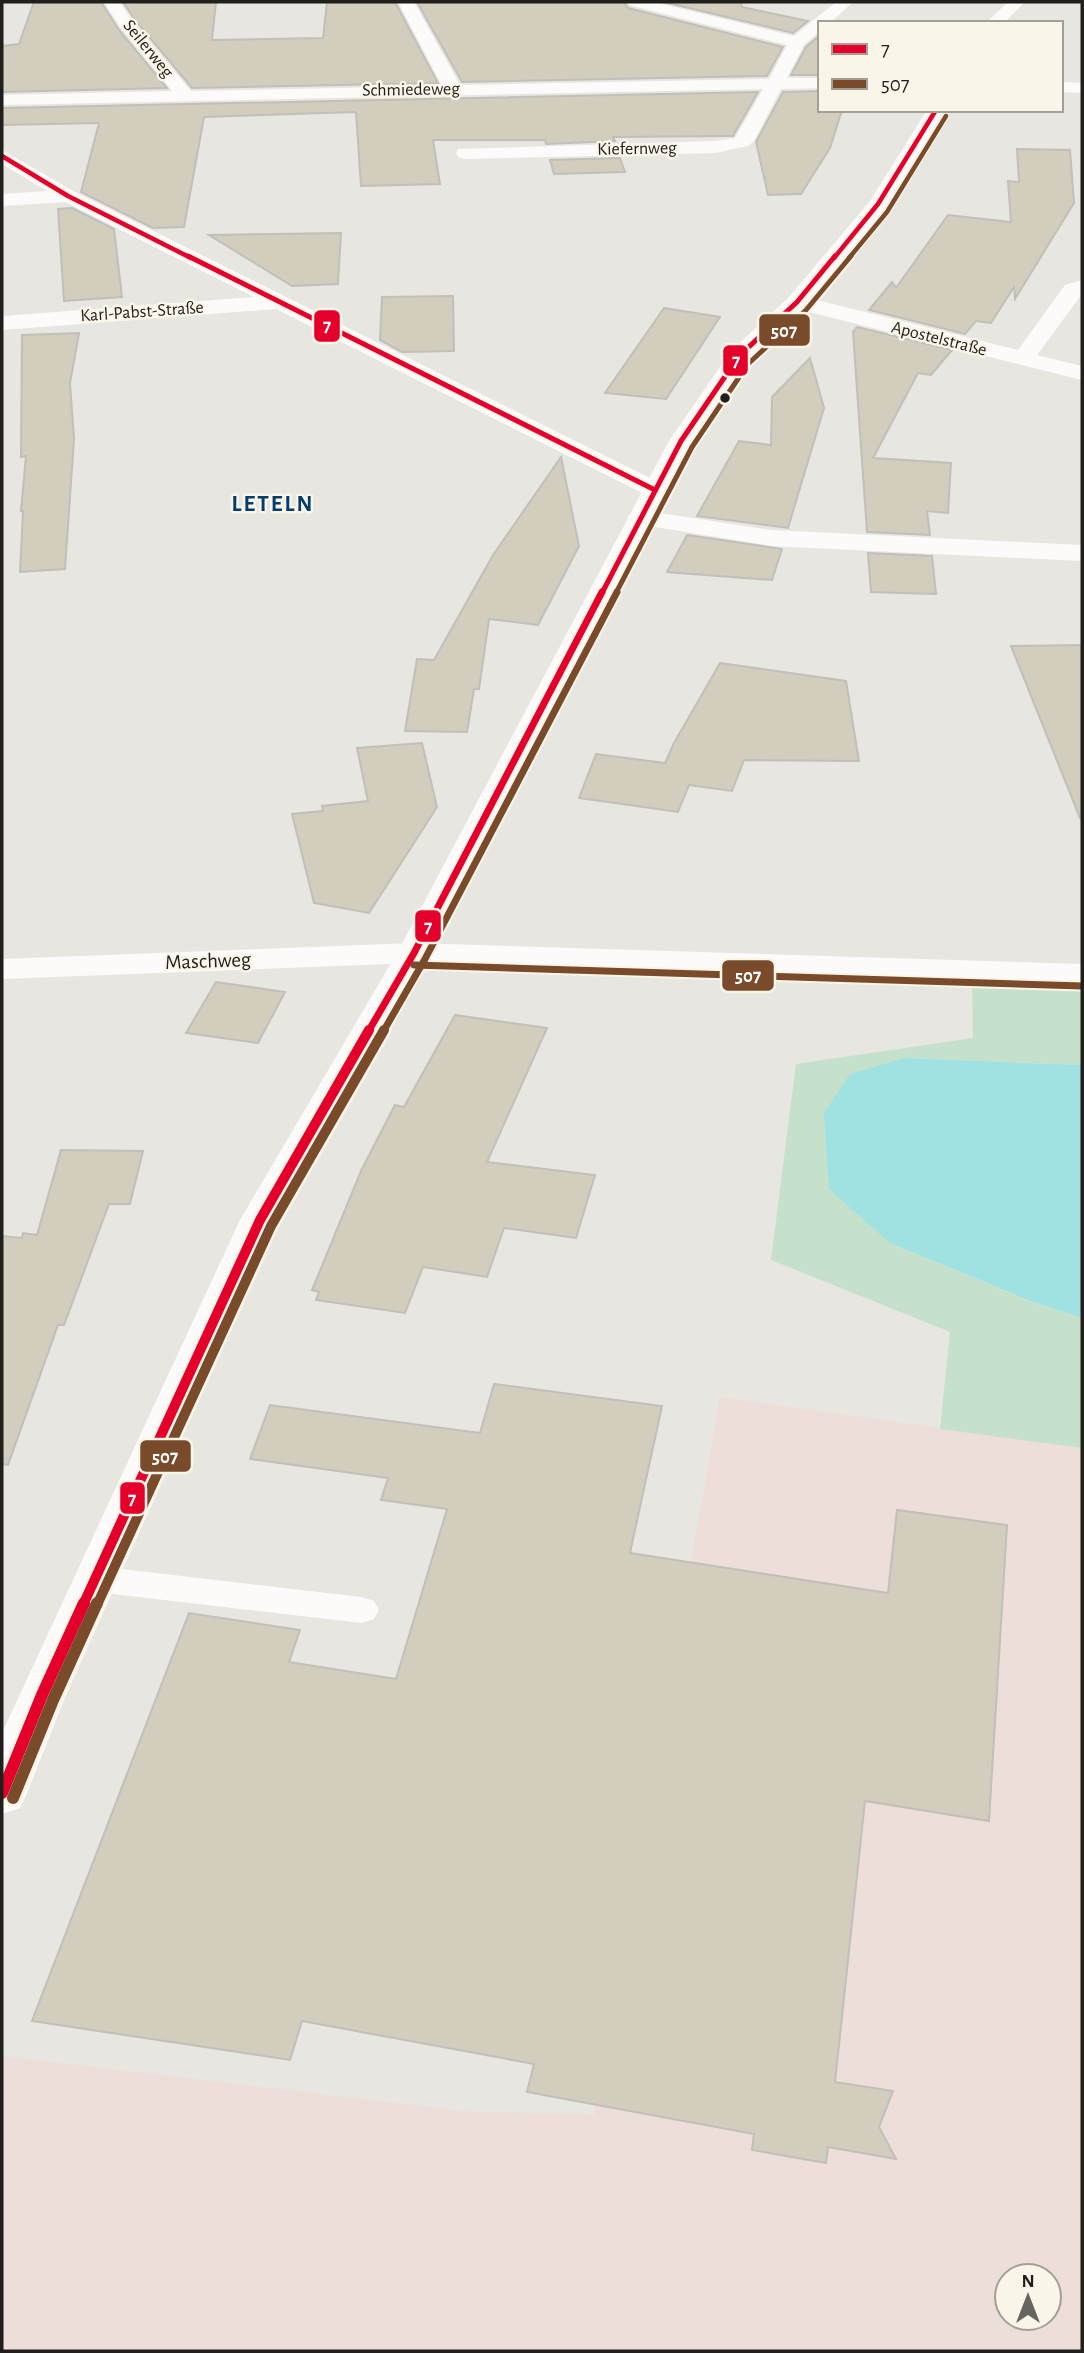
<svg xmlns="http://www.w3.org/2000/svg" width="1084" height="2353" font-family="'Alegreya Sans',sans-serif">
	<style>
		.commercial { fill: #eededa; fill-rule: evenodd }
		.green { fill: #c5e0cb }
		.water { fill: #a0e2e2 }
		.building { fill: #d3cdbd; stroke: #c0bfba; stroke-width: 2 }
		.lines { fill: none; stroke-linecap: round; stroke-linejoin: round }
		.service { fill: #fcfbfa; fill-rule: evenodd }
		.minor { fill: #fcfbfa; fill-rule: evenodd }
		.tertiary { fill: #fcfbfa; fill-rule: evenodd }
		.bus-1-far4-casing { stroke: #faf5e9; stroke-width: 7 }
		.bus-1-far3-casing { stroke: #faf5e9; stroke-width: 9 }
		.bus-1-far2-casing { stroke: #faf5e9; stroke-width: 11 }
		.bus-1-far1-casing { stroke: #faf5e9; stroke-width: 15 }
		.bus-1-casing { stroke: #faf5e9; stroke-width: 18 }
		.bus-2-far4-casing { stroke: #faf5e9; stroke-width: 7 }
		.bus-2-far3-casing { stroke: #faf5e9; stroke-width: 9 }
		.bus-2-far2-casing { stroke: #faf5e9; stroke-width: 11 }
		.bus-2-far1-casing { stroke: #faf5e9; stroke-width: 15 }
		.bus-2-casing { stroke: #faf5e9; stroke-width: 18 }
		.bus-1-far4 { stroke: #e4002b; stroke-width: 4.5 }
		.bus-1-far3 { stroke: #e4002b; stroke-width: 5 }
		.bus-1-far2 { stroke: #e4002b; stroke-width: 7 }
		.bus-1-far1 { stroke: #e4002b; stroke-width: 10 }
		.bus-1 { stroke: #e4002b; stroke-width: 12 }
		.bus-2-far4 { stroke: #7a4b2a; stroke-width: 4.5 }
		.bus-2-far3 { stroke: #7a4b2a; stroke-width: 5 }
		.bus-2-far2 { stroke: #7a4b2a; stroke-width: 7 }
		.bus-2-far1 { stroke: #7a4b2a; stroke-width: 10 }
		.bus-2 { stroke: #7a4b2a; stroke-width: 12 }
		.bus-dot { fill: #211f1b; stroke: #faf5e9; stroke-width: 2.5 }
		.labels { text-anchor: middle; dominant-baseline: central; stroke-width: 5; stroke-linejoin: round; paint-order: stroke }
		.far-street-label { font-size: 18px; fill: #211f1b; stroke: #faf5e9 }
		.street-label { font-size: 21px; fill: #211f1b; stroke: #faf5e9 }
		.far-district-label { font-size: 23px; font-weight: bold; letter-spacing: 2px; fill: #033d6e; stroke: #faf5e9 }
		.line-badge { stroke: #faf5e9; stroke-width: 2.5 }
		.badge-label { font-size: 19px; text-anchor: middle; font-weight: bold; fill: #fff }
	</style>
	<rect width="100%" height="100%" fill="#e8e6e0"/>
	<path class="commercial" d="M720,1397L1082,1448V2351H2V2056L463,2111L594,2115ZM1007,2276H1049V2318H1007Z"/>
	<path class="green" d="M972,981L1082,985V1065L905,1058L890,1243L1029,1301L1082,1318V1448L940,1429L950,1332L771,1260L796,1064L973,1038Z"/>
	<path class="water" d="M905,1058L1082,1065V1318L1030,1301L890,1243L829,1189L824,1113L850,1074Z"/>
	<g class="building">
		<path d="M34,2H101L119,30L167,88L2,92V46L19,44Z"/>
		<path d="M123,2H216L212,40L323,38L327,2H395L438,83L192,88L135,20Z"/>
		<path d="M417,2H624L628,8L783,47L767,76L462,82Z"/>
		<path d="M664,2H741L742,7L808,21L793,33Z"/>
		<path d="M820,35V75H791L806,47Z"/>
		<path d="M820,91V110H842L830,148L801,194L768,195L756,142L783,92Z"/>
		<path d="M758,92L733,136H728L613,137L615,141L546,144L545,140H433L440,184L361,186L356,112L204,117L184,227L153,228L81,192L99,123L2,125V108Z"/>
		<path d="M1017,149L1070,150L1074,203L1015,299L1014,287L991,323L976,321L965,334L869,310L892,282L896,288L948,215L1011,222L1008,181L1019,182Z"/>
		<path d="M620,158L625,172L554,174L550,160Z"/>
		<path d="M72,208L114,229L122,297L64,301L58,209Z"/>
		<path d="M341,233L338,284L292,286L209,235Z"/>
		<path d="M453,296L454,351L402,352L380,340L382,297Z"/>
		<path d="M664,308L720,317L666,399L605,393Z"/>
		<path d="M857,327L952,350L931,375L918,373L873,458L951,463L948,513L927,511L930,535L867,532L853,332Z"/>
		<path d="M79,333L70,383L74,439L65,569L20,572L23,511H21L26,456L21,457L22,335Z"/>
		<path d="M810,358L824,408L788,528L697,516L739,441L771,445L772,397Z"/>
		<path d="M561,457L579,546L538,625L489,619L479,689H474L467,732L405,731L417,659L434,660L493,555Z"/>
		<path d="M687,535L782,549L772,580L667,572Z"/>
		<path d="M868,553L932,556L936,594L871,592Z"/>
		<path d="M1082,645V818H1080L1011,646Z"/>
		<path d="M720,663L846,681L859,761L744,760L732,791L689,785L678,812L579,798L596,754L665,763L674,743Z"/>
		<path d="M422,743L437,807L369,913L314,903L292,814L323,811L322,806L368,801L357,748Z"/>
		<path d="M216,982L285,992L258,1043L186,1033Z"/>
		<path d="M455,1015L547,1028L487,1162L595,1175L576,1238L504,1228L487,1277L423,1267L405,1313L316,1300L319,1292L312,1290L361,1171L395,1105L404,1107Z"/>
		<path d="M61,1150L143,1151L130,1204H109L64,1325H58L8,1465L2,1464V1236L22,1238L23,1233L37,1235Z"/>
		<path d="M494,1384L662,1406L630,1553L888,1593L897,1510L1007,1525L989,1821L865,1801L835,2082L893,2091L879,2127L896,2159L828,2147L826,2163L752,2150L754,2134L527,2092L534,2064L302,2021L290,2060L32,2021L189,1613L300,1630L289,1662L396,1679L447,1509L381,1500L388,1478L250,1459L270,1405L480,1433Z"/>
	</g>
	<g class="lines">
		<path class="service" d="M96,1566L362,1597L374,1601L379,1610L374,1619L362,1623L96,1592L84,1588L79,1579L84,1570Z"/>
		<g class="minor">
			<path d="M104,2H120L133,22L191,91L442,86L398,2H414L460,85L769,79L787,45L629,5L627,2H654L794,36L836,2H853L830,23H820V31L804,45L787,78H820V88L781,89L754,141L748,146L715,153L465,159L458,157L456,153L458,149L715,141L735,138L763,89L2,105V95L172,91L121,28Z"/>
			<path d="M1061,82L1082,83V93L1061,92Z"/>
			<path d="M2,150L75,192L664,485L668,490L664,495L655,498L646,495L276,309L2,330V316L254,297L65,202L2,206V194L47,191L2,164Z"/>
			<path d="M1082,280V294L1037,355L1082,366V380L789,307L786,302L789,297L797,295L1018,350L1065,285Z"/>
			<path d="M640,510L771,530L1082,545V561L771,546L631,523L627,518L631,513Z"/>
			<path d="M414,943L1082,964V984L414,963L2,979V959Z"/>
		</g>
		<g class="tertiary">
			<path d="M1008,2H1025L1004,23H986Z"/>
			<path d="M927,110H945L885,208L805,307L747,361L693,441L431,953L280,1220L66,1695L27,1793L20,1808L2,1814V1733L240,1220L397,953L669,441L731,351L789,297L870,201Z"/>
		</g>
		<g class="bus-1-far4-casing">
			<g id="bus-1-far4">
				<path d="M2,156L68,196L191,258"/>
				<path d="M834,258L878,204L936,110"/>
			</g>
		</g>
		<g class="bus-1-far3-casing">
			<g id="bus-1-far3">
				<path d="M188,256L655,490"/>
				<path d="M602,593L681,441L739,356L797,302L835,256"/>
			</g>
		</g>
		<g class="bus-1-far2-casing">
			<path id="bus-1-far2" d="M368,1032L414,953L602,592"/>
		</g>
		<g class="bus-1-far1-casing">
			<path id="bus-1-far1" d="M83,1605L260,1220L369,1030"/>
		</g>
		<g class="bus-1-casing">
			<path id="bus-1" d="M2,1793L42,1695L84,1603"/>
		</g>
		<g class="bus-2-far4-casing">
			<path id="bus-2-far4" d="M849,258L887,212L946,116"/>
		</g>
		<g class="bus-2-far3-casing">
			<path id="bus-2-far3" d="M616,593L692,447L748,364L806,310L851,256"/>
		</g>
		<g class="bus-2-far2-casing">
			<g id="bus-2-far2">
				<path d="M414,965L1082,986"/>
				<path d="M383,1032L425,959L617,592"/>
			</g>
		</g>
		<g class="bus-2-far1-casing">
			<path id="bus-2-far1" d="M97,1605L271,1226L384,1030"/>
		</g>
		<g class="bus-2-casing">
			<path id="bus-2" d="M13,1798L53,1700L97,1603"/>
		</g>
		<use href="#bus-1-far4" class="bus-1-far4"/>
		<use href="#bus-1-far3" class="bus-1-far3"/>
		<use href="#bus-1-far2" class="bus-1-far2"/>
		<use href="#bus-1-far1" class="bus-1-far1"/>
		<use href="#bus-1" class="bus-1"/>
		<use href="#bus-2-far4" class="bus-2-far4"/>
		<use href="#bus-2-far3" class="bus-2-far3"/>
		<use href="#bus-2-far2" class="bus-2-far2"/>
		<use href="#bus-2-far1" class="bus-2-far1"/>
		<use href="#bus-2" class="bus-2"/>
	</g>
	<circle class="bus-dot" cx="725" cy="398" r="6"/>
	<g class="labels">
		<g class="far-street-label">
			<text transform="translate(148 49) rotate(51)">Seilerweg</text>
			<text transform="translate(411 90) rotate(-1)">Schmiedeweg</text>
			<text transform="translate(637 149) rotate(-1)">Kiefernweg</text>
			<text transform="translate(142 312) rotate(-4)">Karl-Pabst-Straße</text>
			<text transform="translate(939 339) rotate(14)">Apostelstraße</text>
		</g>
		<g class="street-label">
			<text transform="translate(208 961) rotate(-2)">Maschweg</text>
		</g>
		<g class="far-district-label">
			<text x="273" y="504">LETELN</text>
		</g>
	</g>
	<g class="line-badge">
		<rect x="313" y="309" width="28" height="34" rx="7" fill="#e4002b"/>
		<rect x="758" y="313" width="53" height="34" rx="7" fill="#7a4b2a"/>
		<rect x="722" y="344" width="27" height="33" rx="7" fill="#e4002b"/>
		<rect x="414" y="909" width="28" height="34" rx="7" fill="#e4002b"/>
		<rect x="721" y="959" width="54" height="33" rx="7" fill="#7a4b2a"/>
		<rect x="139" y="1439" width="53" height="34" rx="7" fill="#7a4b2a"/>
		<rect x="119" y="1481" width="27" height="34" rx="7" fill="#e4002b"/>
	</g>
	<g class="badge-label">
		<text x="327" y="332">7</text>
		<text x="784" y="337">507</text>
		<text x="736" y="367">7</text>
		<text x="428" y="933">7</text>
		<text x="748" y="982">507</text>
		<text x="165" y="1463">507</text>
		<text x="132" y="1505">7</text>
	</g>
	<rect width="1084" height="2353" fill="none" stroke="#211f1b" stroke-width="7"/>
	<rect x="818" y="21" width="245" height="91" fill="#faf5e9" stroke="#a39f97" stroke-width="2"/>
	<rect x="832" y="44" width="35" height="10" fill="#e4002b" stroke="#a39f97" stroke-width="2"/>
	<text x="881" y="56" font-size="21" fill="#211f1b">7</text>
	<rect x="832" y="79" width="35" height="10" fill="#7a4b2a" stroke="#a39f97" stroke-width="2"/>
	<text x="881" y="91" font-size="21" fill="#211f1b">507</text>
	<g transform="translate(1028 2297)"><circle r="33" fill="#faf5e9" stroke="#a39f97" stroke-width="2"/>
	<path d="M0-5L12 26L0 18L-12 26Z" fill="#676560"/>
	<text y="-10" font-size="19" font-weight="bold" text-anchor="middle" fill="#211f1b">N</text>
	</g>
</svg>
